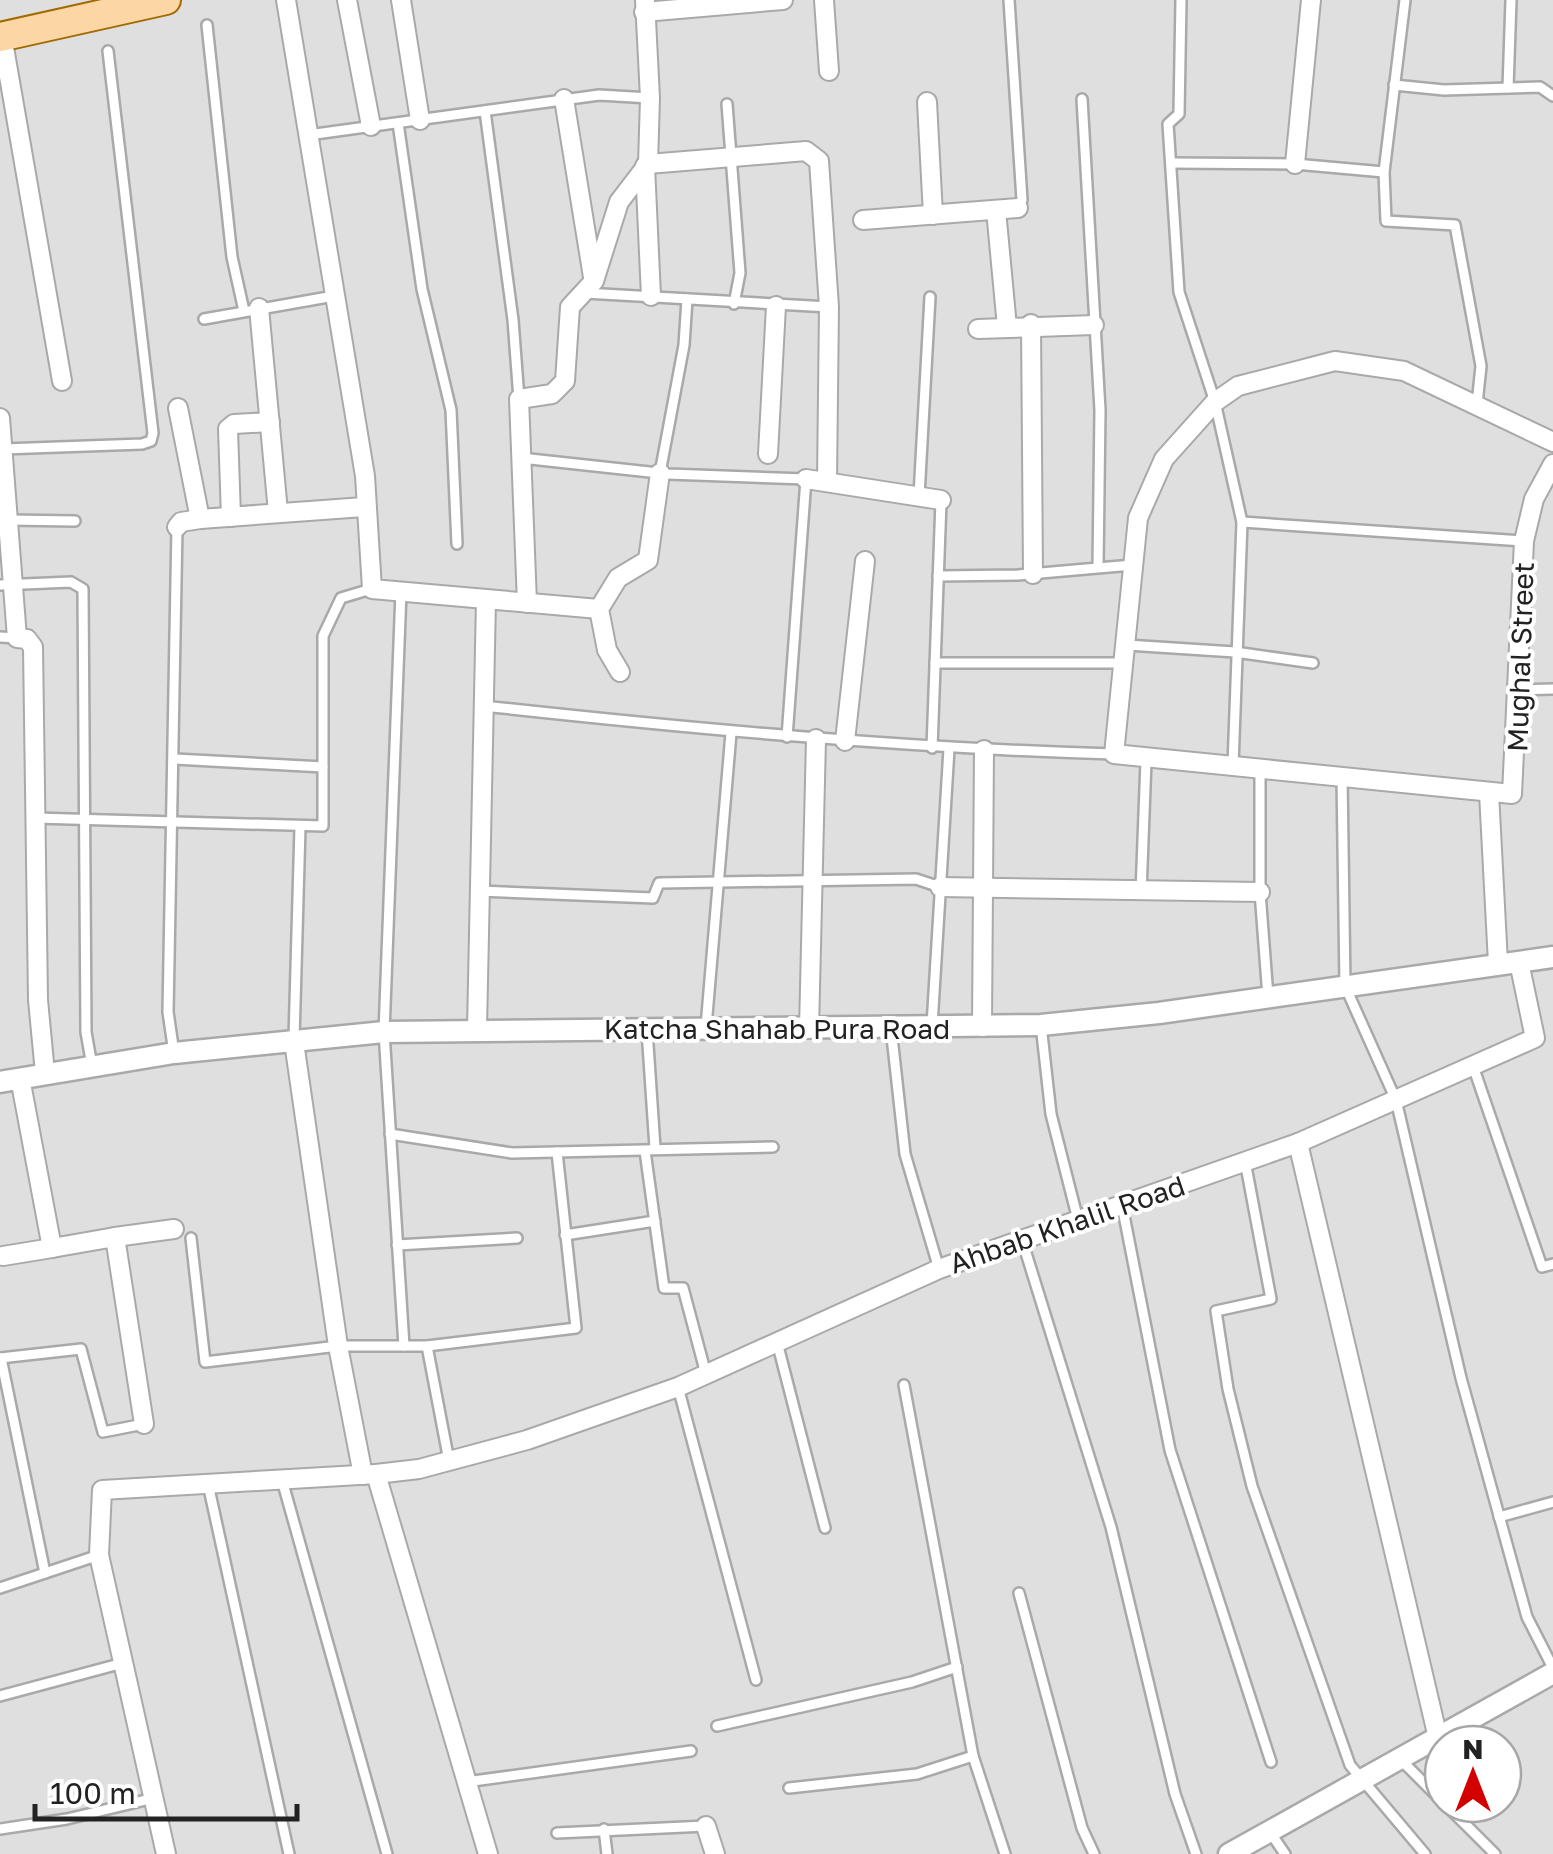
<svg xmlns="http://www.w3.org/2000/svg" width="1553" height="1854" font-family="'Golos Text',sans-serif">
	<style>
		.residential { fill: #e0dfdf; fill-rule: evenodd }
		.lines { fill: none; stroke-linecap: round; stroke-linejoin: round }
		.service-casing { stroke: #a9a9a9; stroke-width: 14 }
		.minor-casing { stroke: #a9a9a9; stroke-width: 22 }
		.tertiary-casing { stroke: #a9a9a9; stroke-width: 25 }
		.primary-casing { stroke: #a06b00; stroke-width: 32 }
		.service { stroke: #fff; stroke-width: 9 }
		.minor { stroke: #fff; stroke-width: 18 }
		.tertiary { stroke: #fff; stroke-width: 20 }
		.primary { stroke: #fcd6a4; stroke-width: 28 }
		.labels { text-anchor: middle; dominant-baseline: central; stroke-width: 8; stroke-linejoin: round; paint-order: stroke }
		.street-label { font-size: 28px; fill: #222; stroke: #fff }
	</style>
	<rect width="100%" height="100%" fill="#f2efe9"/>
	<path class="residential" d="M0,0H1553V1854H0ZM1443,1744H1503V1804H1443Z"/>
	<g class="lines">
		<g class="service-casing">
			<g id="service">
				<path d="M1009,0L1022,200L1018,208"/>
				<path d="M1181,0L1179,114L1168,124L1179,292L1215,402L1242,522L1233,765"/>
				<path d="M1405,0L1384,172L1386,221L1455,225L1481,366L1477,404"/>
				<path d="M207,25L232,257L244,311"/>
				<path d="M1394,85L1444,90L1540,87L1553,96"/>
				<path d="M1508,88L1511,0"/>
				<path d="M1082,99L1100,410L1098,567"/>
				<path d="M727,104L740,273L734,304"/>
				<path d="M485,111L513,320L519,399"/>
				<path d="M398,123L422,289L451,410L457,544"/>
				<path d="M308,135L599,95L650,98"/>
				<path d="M1172,163L1295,164L1384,172"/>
				<path d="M585,293L829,307"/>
				<path d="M204,319L334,296"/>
				<path d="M3,449L142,444L151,441L153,433L108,51"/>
				<path d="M521,458L668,474L806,479L787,737"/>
				<path d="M660,473L684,345L687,299"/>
				<path d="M919,496L930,297"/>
				<path d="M8,520L75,521"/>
				<path d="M1242,522L1523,541"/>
				<path d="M938,576L1018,575L1132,565"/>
				<path d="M0,585L71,582L83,589L86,1032L92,1066"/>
				<path d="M401,592L384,1032L404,1346"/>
				<path d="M0,637L17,638"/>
				<path d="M1127,645L1235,652L1313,663"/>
				<path d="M935,663H1122"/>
				<path d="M1518,690L1553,689"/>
				<path d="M484,706C694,729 903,748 1114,754"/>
				<path d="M932,748L941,501"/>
				<path d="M175,759L323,767"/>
				<path d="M1260,770V892L1268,997"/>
				<path d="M1342,776L1345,986L1396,1100L1461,1378L1527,1617L1553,1668"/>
				<path d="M35,818L323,826V636L341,598L371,589"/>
				<path d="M479,891L653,898L659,883L916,879L940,887"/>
				<path d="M1141,893L1146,761"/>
				<path d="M932,1025L949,749"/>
				<path d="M1041,1025L1051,1114L1078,1220"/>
				<path d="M706,1027L731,733"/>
				<path d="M891,1028L905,1154L939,1269"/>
				<path d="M647,1030L655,1148"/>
				<path d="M294,1039L300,827"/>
				<path d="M174,1053L168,1012L177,527"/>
				<path d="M1473,1066L1542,1267L1553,1264"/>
				<path d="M390,1134L512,1153L773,1147"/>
				<path d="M645,1151L664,1288H683L706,1374"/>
				<path d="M1245,1161L1271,1299L1216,1311L1228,1389L1252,1486L1350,1765L1425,1854"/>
				<path d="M1122,1205L1170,1450L1271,1762"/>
				<path d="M565,1235L655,1221"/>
				<path d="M191,1238L205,1362L338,1346H427L449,1461"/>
				<path d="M1022,1240L1111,1527L1175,1794L1196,1854"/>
				<path d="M397,1245L517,1238"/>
				<path d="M777,1342L825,1528"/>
				<path d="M427,1346L576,1328L557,1152"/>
				<path d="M0,1358L81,1349L103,1432L144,1424"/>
				<path d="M1,1358L45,1573"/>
				<path d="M904,1385L973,1756L1005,1854"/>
				<path d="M678,1387L756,1680"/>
				<path d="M282,1480L387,1854"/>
				<path d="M208,1484L289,1854"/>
				<path d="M1499,1517L1553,1502"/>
				<path d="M0,1588L99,1555"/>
				<path d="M1019,1593L1082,1828L1094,1854"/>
				<path d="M0,1696L123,1663"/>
				<path d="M717,1726L912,1682L957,1667"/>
				<path d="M1400,1759L1443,1802"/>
				<path d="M466,1782L691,1751"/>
				<path d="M789,1788L917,1774L973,1756"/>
				<path d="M1445,1804L1495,1854"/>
				<path d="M0,1829L67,1819L154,1798"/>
				<path d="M604,1829L607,1854"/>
				<path d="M1270,1832L1285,1854"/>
				<path d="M557,1833L706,1826"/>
			</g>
		</g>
		<g class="minor-casing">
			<g id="minor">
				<path d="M286,0L365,476L372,589L599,609"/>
				<path d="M347,0L371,126"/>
				<path d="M401,0L420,120"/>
				<path d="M824,0L829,71"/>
				<path d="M644,12L783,0"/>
				<path d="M2,36L62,381"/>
				<path d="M564,99L593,277"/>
				<path d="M927,102L933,215"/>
				<path d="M648,164L806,151L819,161L829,307L827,481"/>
				<path d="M1295,164L1311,0"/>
				<path d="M645,166L651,296"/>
				<path d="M996,210L1007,327"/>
				<path d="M863,220L1018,208"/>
				<path d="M259,308L278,512"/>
				<path d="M1031,324L1033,574"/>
				<path d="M978,329L1094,325"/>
				<path d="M178,408L200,519"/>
				<path d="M0,418L17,638L27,639L33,647L38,1000L45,1073"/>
				<path d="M1553,442L1404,371L1335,361L1238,386L1215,402L1164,459L1138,518L1114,754L1512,794L1524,541L1534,499L1553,464"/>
				<path d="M768,454L776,306"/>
				<path d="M806,479L941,500"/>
				<path d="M231,517L228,429L234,424L270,422"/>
				<path d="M177,527L181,522L200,519L364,507"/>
				<path d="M527,603L519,399L552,394L565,381L570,307L594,281L619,202L648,164L650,98L645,0"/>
				<path d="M620,672L607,650L599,609L618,578L648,560L660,473"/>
				<path d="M845,741L865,561"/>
				<path d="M1489,793L1498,963"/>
				<path d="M940,887L1260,892"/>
				<path d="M982,1027L984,750"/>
				<path d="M477,1029L486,600"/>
				<path d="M809,1029L816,739"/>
				<path d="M294,1042L338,1346L363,1475"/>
				<path d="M20,1078L52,1248L115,1237L144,1424"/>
				<path d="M1298,1143L1438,1738"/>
				<path d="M115,1237L174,1229"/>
				<path d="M3,1256L52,1248"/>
				<path d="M376,1474L488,1854"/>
				<path d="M706,1826L715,1854"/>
				<path d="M166,1854L99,1555L102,1490L376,1474L419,1469L527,1440L678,1387L939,1269L1298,1143L1535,1038L1519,962"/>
			</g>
		</g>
		<g class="tertiary-casing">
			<g id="tertiary">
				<path d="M0,1082L174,1053L384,1032L1041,1025L1159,1013L1553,957"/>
				<path d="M1229,1854L1553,1673"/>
			</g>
		</g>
		<g class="primary-casing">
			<path id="primary" d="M0,37L166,0"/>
		</g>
		<use href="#service" class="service"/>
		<use href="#minor" class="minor"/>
		<use href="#tertiary" class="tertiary"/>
		<use href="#primary" class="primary"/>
	</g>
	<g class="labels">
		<g class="street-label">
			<text transform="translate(1520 657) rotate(-88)">Mughal Street</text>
			<text x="777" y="1028">Katcha Shahab Pura Road</text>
			<text transform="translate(1067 1224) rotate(-19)">Ahbab Khalil Road</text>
		</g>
	</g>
	<g transform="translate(1473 1774)"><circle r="48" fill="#ffffff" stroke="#a7a7a7" stroke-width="2.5"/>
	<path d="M0-8L18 38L0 25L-18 38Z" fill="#d40000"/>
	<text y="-15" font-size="28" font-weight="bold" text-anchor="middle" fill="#222222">N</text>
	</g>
	<path d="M35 1804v15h262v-15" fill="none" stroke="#222222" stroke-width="5"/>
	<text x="50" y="1804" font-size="30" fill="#222222" stroke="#ffffff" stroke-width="8" paint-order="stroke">100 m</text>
</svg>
